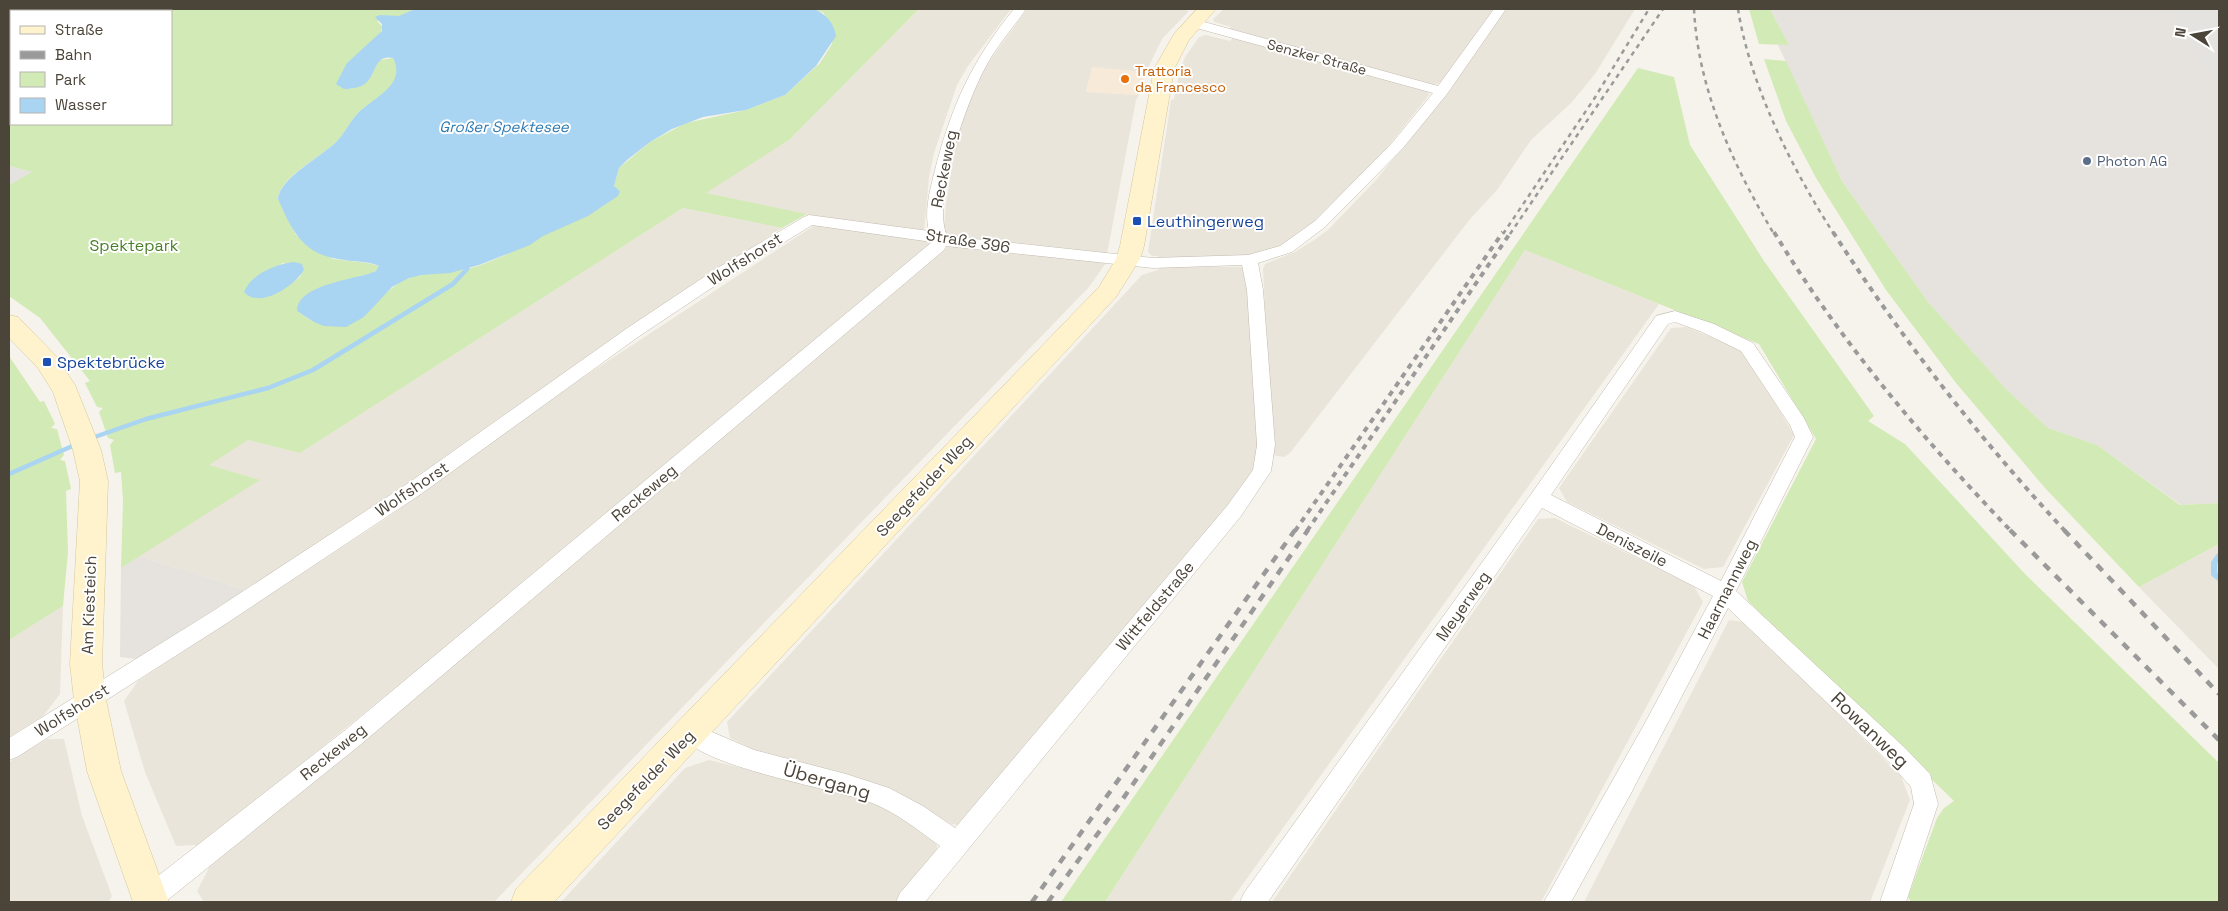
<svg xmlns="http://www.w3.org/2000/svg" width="2228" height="911" font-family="'Space Grotesk',sans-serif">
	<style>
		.residential { fill: #eae5da }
		.commercial { fill: #f7ead8 }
		.industrial { fill: #e6e2dd }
		.green { fill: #d2eab5; fill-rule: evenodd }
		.parking { fill: #e5e3e0 }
		.water { fill: #a9d4f2 }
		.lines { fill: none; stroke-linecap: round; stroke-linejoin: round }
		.stream-far1 { stroke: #a9d4f2; stroke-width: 4.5 }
		.stream { stroke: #a9d4f2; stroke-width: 6 }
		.street-casing { stroke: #c2bbae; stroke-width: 1 }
		.secondary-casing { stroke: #d6c79b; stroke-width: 1 }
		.street { fill: #fff; fill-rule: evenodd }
		.secondary { fill: #fff3cd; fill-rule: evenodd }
		.rail-far2 { stroke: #9a9a9a; stroke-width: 2.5; stroke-dasharray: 4.5 4.5; stroke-linecap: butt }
		.rail-far1 { stroke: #9a9a9a; stroke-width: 4; stroke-dasharray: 5.5 5.5; stroke-linecap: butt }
		.rail { stroke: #9a9a9a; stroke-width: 4.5; stroke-dasharray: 8 8; stroke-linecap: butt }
		.food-dot { fill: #e8710a; stroke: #fff; stroke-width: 2 }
		.service-dot { fill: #5c6f8a; stroke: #fff; stroke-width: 2 }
		.transit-dot { fill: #1a4fb4; stroke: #fff; stroke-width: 2 }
		.labels { text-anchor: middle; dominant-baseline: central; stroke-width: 4; stroke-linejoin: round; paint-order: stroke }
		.far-street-label { font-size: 14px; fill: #4b4439; stroke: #fff }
		.far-food-label { font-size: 14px; fill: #c56008; stroke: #fff; text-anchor: start }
		.far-service-label { font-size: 14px; fill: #4e5e75; stroke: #fff; text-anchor: start }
		.far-water-label { font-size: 15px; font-style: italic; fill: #2e7ab2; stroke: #fff }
		.street-label { font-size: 16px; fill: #4b4439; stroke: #fff }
		.transit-label { font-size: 16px; fill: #164399; stroke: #fff; text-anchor: start }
		.park-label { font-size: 16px; fill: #4a7f2a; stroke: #fff }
		.near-street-label { font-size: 19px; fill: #4b4439; stroke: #fff }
	</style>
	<rect width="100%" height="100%" fill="#f6f3ec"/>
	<g class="residential">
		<path d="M919,9H1011L968,66L957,85L934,153L929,177L924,232L814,216L705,193L789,140Z"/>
		<path d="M1027,9H1186L1188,12L1162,39L1146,72L1092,68L1086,92L1139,95L1136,100L1107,254L943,238L946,204L954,153L972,90L986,66Z"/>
		<path d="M1224,9H1496L1443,82L1433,85L1228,29L1231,27L1214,22L1213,19Z"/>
		<path d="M1506,9H1635L1595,74L1572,102L1531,140L1497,190L1470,219L1290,453L1284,457L1272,455L1263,269L1265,264L1295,252L1314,240L1328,230L1377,179L1446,92Z"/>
		<path d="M1206,35L1230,41L1233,38L1423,88L1428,91L1429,95L1367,173L1313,228L1287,246L1254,256L1158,259V256H1152L1148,252L1171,100L1174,99L1179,74L1185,57L1199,37Z"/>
		<path d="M683,208L782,228L641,319L450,455L245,590L139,556L259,480L208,465L248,440L300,453Z"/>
		<path d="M818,223L935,241L502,602L198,847L196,845L176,846L145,772L124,701L138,681L387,518L579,380Z"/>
		<path d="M950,245L1108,260L1089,287L494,902H204L197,891L209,868L207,865L344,757Z"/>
		<path d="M1525,250L1659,304L1230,902H1105Z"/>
		<path d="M1161,266L1250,267L1258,445L1254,469L1242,488L966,819L960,825L951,824L896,791L866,781L769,757L730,738L727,722L1142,275L1158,270Z"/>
		<path d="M1686,327L1733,346L1748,357L1794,435L1723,567L1704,569L1567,502L1559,488L1671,328Z"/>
		<path d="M1555,518L1694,586L1703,602L1541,902H1272L1538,519Z"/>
		<path d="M2219,544V669L2139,587Z"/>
		<path d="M63,606L60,694L43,716L9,737V640Z"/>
		<path d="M1729,620L1745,622L1901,776L1910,800L1870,902H1584Z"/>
		<path d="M47,739H64L82,816L112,896L108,902H9V762Z"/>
		<path d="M709,760L864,798L892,809L932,837L937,846L936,857L900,902H561L685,768Z"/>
	</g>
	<path class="commercial" d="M1092,67L1146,72L1141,92L1139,95L1086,92Z"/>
	<g class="industrial">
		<path d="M1770,9H2219V503L2181,505L2097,445L2048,428L2007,390L1928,302L1842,181L1778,45H1789Z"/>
		<path d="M139,556L245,590L136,659L120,657L121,568Z"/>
	</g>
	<g class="green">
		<path d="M9,9H415L402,16L377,21L383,27L379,35L347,63L349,89C371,85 367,74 380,60L393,58L398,69C396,91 372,99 358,113C350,121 345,133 337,141C323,156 278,178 278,199L296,235L333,259L368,263L379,266V269L372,273L314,290L297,311L314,322L364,317C379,298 397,279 422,274C441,271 458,272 478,266C501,258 523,247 544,235C569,221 601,214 620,191L614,186L619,168L650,142L686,123L746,110L785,95L820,63L832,44L824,13L814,9H919L789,140L706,193L807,214L782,228L683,208L300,453L248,440L209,465L260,480L121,568L123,501L121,472L115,473L110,445L114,440L108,438L99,412L103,408L97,407L85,383L90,381L40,318L9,296V185L31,172L9,166ZM11,11H171V124H11ZM283,263L304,270L299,278L270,296L254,279Z"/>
		<path d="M1749,9H1770L1789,45L1759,44Z"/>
		<path d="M1764,59L1786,61L1842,181L1928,302L2007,390L2048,428L2097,445L2180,505L2219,503V544L2139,587L2045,488L1956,383L1886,290L1816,178L1786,121Z"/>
		<path d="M1638,68L1674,77L1690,145L1764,261L1874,416L1868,421L1905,444L2026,575L2219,763V902H1911L1908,897L1937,818L1944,808L1954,801L1748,601L1742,582L1816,439L1759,344L1525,250L1105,902H1061Z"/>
		<path d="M9,356L40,402L44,401L55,424L51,428L57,429L64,455L60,460L65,461L71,489L66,491L68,552L63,606L9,640Z"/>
	</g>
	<g class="parking">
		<path d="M2166,9H2219V89L2214,80Z"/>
		<path d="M9,166L32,172L9,185Z"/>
	</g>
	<g class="water">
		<path d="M415,9H814C826,14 834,23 836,36L816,66L785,95L746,110L703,117L672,129L650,142L627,160L619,168L614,186L620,191L618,196L588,216L543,236L530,245L479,265L450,273L421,275L409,278L392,287L364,317L346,327L324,326L314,322L297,311C298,283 357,280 376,271L379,266C369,261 356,262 345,260C304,256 293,233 278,199C279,178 323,156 337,141C345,133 350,121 358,113C374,97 407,85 393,58C375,54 376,73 367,82C361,88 351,89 344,89L336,84L347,63L382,31V24L375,17L380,15L399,16Z"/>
		<path d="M294,262L302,264L304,270C295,285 260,310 244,292C251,274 276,264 294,262Z"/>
	</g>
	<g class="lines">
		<g class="stream-far1">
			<path d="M89,439L146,419L268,388L313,370L453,284L467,269"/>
			<path d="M9,474L77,444"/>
		</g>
		<path class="stream" d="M2219,556L2214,563V574L2219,578"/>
		<g class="street-casing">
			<g id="street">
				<path d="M1014,9H1026C1012,29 996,47 985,68C967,101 931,202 947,236L1153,258L1248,255L1280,246L1315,221L1393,142L1433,93L1189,26L1187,23L1189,20H1197L1438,86L1494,9H1506L1447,94L1403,148L1325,227L1292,252L1258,263L1263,290L1275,445L1271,471L1241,516L925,902H896L900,893L940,846C918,830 897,813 872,803C834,788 696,767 680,733L683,726L691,723L754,750L846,774L889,788L923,806L955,828L1227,506L1253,470L1257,445L1247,290L1242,265L1153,268L946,246L944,250L360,745L165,902H132L136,893L344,731L932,242L812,225L728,277L638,337L421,494L227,623L17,757L9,760V738L213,611L407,484L626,329L716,269L804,217L809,215L929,231C924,211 930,190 935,170C951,107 972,60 1014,9Z"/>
				<path d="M1675,311L1714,324L1753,343L1804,418L1813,437L1736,591L1905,748L1930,774L1938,804L1906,902H1880L1914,804L1911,787L1889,762L1728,608L1630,795L1571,902H1544L1645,723L1713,596L1542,508L1268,902H1240L1244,893L1532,493L1656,316ZM1675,322L1702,332L1741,351L1790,425L1795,437L1721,581L1551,495L1668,324Z"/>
			</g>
		</g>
		<g class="secondary-casing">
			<g id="secondary">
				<path d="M1197,9H1216L1189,40L1174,69L1144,246L1140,259L1116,297L554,902H511L516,889L1099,287L1116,259L1120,246L1154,69L1174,34Z"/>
				<path d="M9,315L18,317L56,356L75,385L101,450L108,481L102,664L106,700L121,771L169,902H133L87,771L74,700L70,664L80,481L73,450L53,392L38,368L9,338Z"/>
			</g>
		</g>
		<use href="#street" class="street"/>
		<use href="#secondary" class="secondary"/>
		<g class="rail-far2">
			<path d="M1694,9C1698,90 1733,165 1774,234"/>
			<path d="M1738,9C1750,85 1792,169 1834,234"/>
			<path d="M1503,234L1594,99L1649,9"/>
			<path d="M1510,234L1663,9"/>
		</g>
		<g class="rail-far1">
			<path d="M1774,232C1840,341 1923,439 2011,531"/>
			<path d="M1833,232C1902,339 1979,438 2065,531"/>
			<path d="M1295,531L1503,232"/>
			<path d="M1307,531L1511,232"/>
		</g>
		<g class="rail">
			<path d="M2010,530L2219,740"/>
			<path d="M2064,530L2219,694"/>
			<path d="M1032,902L1295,530"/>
			<path d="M1048,902L1120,803L1308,530"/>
		</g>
	</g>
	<circle class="food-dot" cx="1125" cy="79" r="5"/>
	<circle class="service-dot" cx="2087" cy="161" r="5"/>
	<g class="transit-dot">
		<rect x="1132" y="216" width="10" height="10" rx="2.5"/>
		<rect x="42" y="357" width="10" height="10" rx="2.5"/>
	</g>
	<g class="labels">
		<g class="far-street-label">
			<text transform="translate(1317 57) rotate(15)">Senzker Straße</text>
		</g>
		<g class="far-food-label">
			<text x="1135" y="71">Trattoria<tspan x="1135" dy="16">da Francesco</tspan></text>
		</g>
		<g class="far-service-label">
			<text x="2097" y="161">Photon AG</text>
		</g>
		<g class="far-water-label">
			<text x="504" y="126">Großer Spektesee</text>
		</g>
		<g class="street-label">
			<text transform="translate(944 169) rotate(-79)">Reckeweg</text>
			<text transform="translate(968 241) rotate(9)">Straße 396</text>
			<text transform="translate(745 259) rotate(-32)">Wolfshorst</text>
			<text transform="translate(924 486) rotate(-47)">Seegefelder Weg</text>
			<text transform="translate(412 489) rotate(-34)">Wolfshorst</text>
			<text transform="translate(644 493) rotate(-40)">Reckeweg</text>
			<text transform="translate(1632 545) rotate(27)">Deniszeile</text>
			<text transform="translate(1727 589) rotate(-63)">Haarmannweg</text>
			<text transform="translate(89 605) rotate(-88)">Am Kiesteich</text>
			<text transform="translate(1155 606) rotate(-50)">Wittfeldstraße</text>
			<text transform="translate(1463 606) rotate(-55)">Meyerweg</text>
			<text transform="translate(72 710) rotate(-32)">Wolfshorst</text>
			<text transform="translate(333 752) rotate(-39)">Reckeweg</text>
			<text transform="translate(646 780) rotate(-46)">Seegefelder Weg</text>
		</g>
		<g class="transit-label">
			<text x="1147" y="221">Leuthingerweg</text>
			<text x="57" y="362">Spektebrücke</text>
		</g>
		<g class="park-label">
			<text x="134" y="245">Spektepark</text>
		</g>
		<g class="near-street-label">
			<text transform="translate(1870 730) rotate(44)">Rowanweg</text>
			<text transform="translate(827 781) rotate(16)">Übergang</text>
		</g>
	</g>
	<rect width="2228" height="911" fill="none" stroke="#4b4439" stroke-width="20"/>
	<rect x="10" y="10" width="162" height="115" fill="#ffffff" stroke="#b7b4b0"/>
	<rect x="20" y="26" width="25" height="8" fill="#fff3cd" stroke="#b7b4b0"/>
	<text x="55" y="35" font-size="15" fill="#4b4439">Straße</text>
	<rect x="20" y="51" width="25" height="8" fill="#9a9a9a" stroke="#b7b4b0"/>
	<text x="55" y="60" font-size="15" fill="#4b4439">Bahn</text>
	<rect x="20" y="72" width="25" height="15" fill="#d2eab5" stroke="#b7b4b0"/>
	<text x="55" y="85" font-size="15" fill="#4b4439">Park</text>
	<rect x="20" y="98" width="25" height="15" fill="#a9d4f2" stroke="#b7b4b0"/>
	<text x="55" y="110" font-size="15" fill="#4b4439">Wasser</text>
	<g transform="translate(2193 35) rotate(281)" stroke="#ffffff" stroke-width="4" paint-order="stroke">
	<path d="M0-4L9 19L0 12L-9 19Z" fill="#4b4439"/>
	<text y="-8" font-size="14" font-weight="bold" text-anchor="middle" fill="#4b4439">N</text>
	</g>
</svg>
